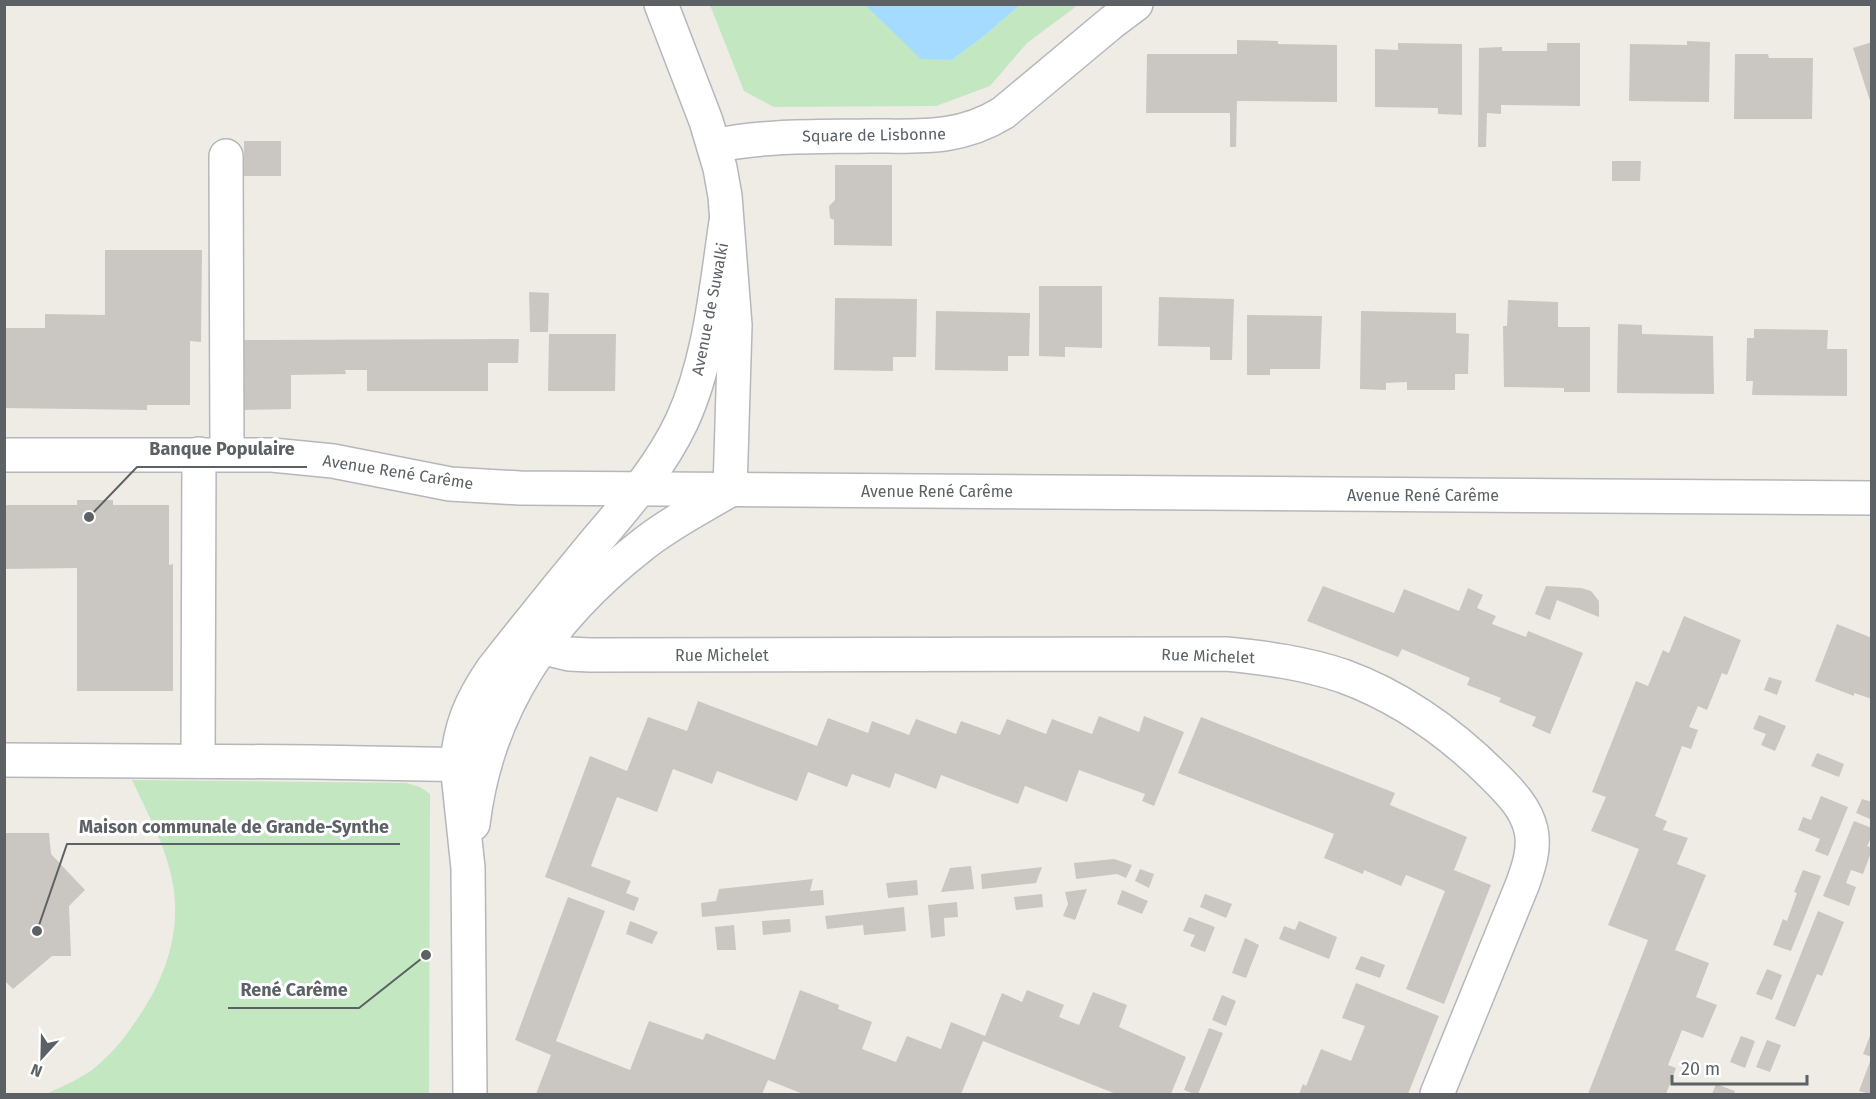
<svg xmlns="http://www.w3.org/2000/svg" width="1876" height="1099" font-family="'Fira Sans',sans-serif">
	<style>
		.green { fill: #c2e7c1 }
		.water { fill: #a4dbff }
		.building { fill: #cac7c2 }
		.lines { fill: none; stroke-linecap: round; stroke-linejoin: round }
		.minor-casing { stroke: #b5b7bb; stroke-width: 36 }
		.minor { stroke: #fff; stroke-width: 33 }
		.labels { text-anchor: middle; dominant-baseline: central; stroke-width: 6; stroke-linejoin: round; paint-order: stroke }
		.street-label { font-size: 16px; fill: #5c6165; stroke: #fff }
		.leader { fill: none; stroke: #5c6165; stroke-width: 2 }
		.callout-dot { fill: #5c6165; stroke: #fff; stroke-width: 2 }
		.callout-label { font-size: 18px; text-anchor: middle; font-weight: bold; fill: #5c6165; stroke: #fff; stroke-width: 6; stroke-linejoin: round; paint-order: stroke }
	</style>
	<rect width="100%" height="100%" fill="#efece5"/>
	<g class="green">
		<path d="M710,5H865L921,58L952,60L984,36L1020,5H1078L1027,43L990,86L936,106L774,107L744,91Z"/>
		<path d="M132,780L406,783L420,787L430,794L429,1094H46C63,1086 83,1078 98,1065C110,1055 122,1041 131,1028C161,987 180,942 174,891C169,851 148,815 132,780Z"/>
	</g>
	<path class="water" d="M865,5H1020L984,36L952,60L921,59Z"/>
	<g class="building">
		<path d="M1237,40L1278,41V44L1337,45V102L1237,101L1236,147H1230V113H1146L1147,54H1237Z"/>
		<path d="M1687,41L1710,42L1709,102L1629,101L1630,44L1687,45Z"/>
		<path d="M1872,42V103L1871,104L1853,48Z"/>
		<path d="M1398,43L1462,44V115L1438,114V108L1375,107V49L1398,50Z"/>
		<path d="M1547,43H1580V106L1501,105V114L1487,113L1486,147H1478L1479,48L1502,47V51H1547Z"/>
		<path d="M1735,54H1768L1769,58H1813L1812,119H1734Z"/>
		<rect x="244" y="141" width="37" height="35"/>
		<path d="M1612,161H1641L1640,181H1612Z"/>
		<path d="M835,165H892V246L834,245V220L830,218L829,206L835,200Z"/>
		<path d="M105,250H202L201,342L190,341V405H147V410L4,408V328H45V314L105,315Z"/>
		<path d="M1039,286H1102V348L1065,347V357L1039,356Z"/>
		<path d="M529,292L549,293L548,332H530Z"/>
		<path d="M1159,297L1234,299L1232,360H1210V347L1158,346Z"/>
		<path d="M835,298L917,299L916,357H893V371L834,370Z"/>
		<path d="M1508,300L1558,302V327H1590V392H1564V388L1504,387L1503,326H1507Z"/>
		<path d="M936,311L1030,313L1029,356H1008V371L935,370Z"/>
		<path d="M1361,311L1456,313V333L1469,334L1468,374H1455V390H1407V382L1386,383V390L1360,389Z"/>
		<path d="M1247,315L1322,316L1320,369H1270V375H1247Z"/>
		<path d="M1618,324L1642,325V334L1713,336L1714,394L1617,393Z"/>
		<path d="M1754,329L1828,330L1827,349H1847V396L1752,395L1753,381H1746L1747,338H1754Z"/>
		<path d="M549,334H616L615,391H548Z"/>
		<path d="M519,339L518,363H488V391H367V370H345L346,374L291,375V409L241,410V340Z"/>
		<path d="M77,500H113V505H169V565L173,564V691H77V568L4,569V508L7,505H77Z"/>
		<path d="M1323,586L1394,613L1404,589L1459,611L1468,588L1483,595L1477,608L1496,616L1492,624L1526,637L1528,631L1583,653L1550,734L1532,726L1536,717L1499,702L1501,698L1467,685L1470,678L1402,649L1398,657L1307,621Z"/>
		<path d="M1546,586L1581,588L1591,591L1599,601V617L1557,600L1550,620L1535,614Z"/>
		<path d="M1684,616L1741,640L1727,675L1722,673L1707,710L1698,706L1689,727L1698,730L1691,749L1682,746L1655,816L1667,821L1663,830L1688,838L1677,864L1706,875L1675,950L1709,963L1696,997L1717,1005L1703,1038L1682,1030L1668,1065L1676,1068L1666,1094H1588L1648,940L1608,925L1639,849L1591,831L1606,797L1592,792L1636,681L1648,686L1663,650L1669,653Z"/>
		<path d="M1837,624L1872,638V699L1854,693V696L1815,681Z"/>
		<path d="M1769,677L1782,681L1777,695L1764,690Z"/>
		<path d="M698,701L817,746L828,718L868,733L872,721L909,735L916,719L956,734L961,721L1000,735L1007,719L1046,734L1052,719L1092,734L1099,716L1139,732L1144,716L1184,732L1154,806L1142,801L1145,794L1079,770L1067,802L1025,786L1018,804L941,775L936,789L895,773L890,788L852,774L847,787L808,772L797,801L717,771L712,784L673,769L657,812L617,797L591,866L631,881L626,893L639,898L634,911L545,877L590,756L627,771L648,717L687,731Z"/>
		<path d="M1759,715L1786,726L1775,751L1761,745L1766,734L1753,729Z"/>
		<path d="M1201,717L1395,793L1390,805L1467,837L1454,870L1491,885L1444,1004L1406,989L1445,891L1406,875L1401,886L1364,870L1363,874L1324,858L1334,834L1178,773Z"/>
		<path d="M1817,753L1844,764L1839,777L1811,766Z"/>
		<path d="M1821,796L1848,807L1828,856L1815,851L1820,839L1798,830L1803,817L1811,820Z"/>
		<path d="M1862,799L1872,802L1870,819L1856,813Z"/>
		<path d="M1854,821L1872,828V836L1867,846L1872,848V850L1863,874L1851,870L1846,883L1856,887L1849,906L1823,896Z"/>
		<path d="M4,833H49L51,854L85,890L69,906L71,956H52L13,989L4,980Z"/>
		<path d="M1114,859L1132,865L1126,878L1117,874L1076,879L1074,863Z"/>
		<path d="M971,866L974,889L941,892L950,868Z"/>
		<path d="M1042,867L1036,883L982,889L981,874Z"/>
		<path d="M1140,869L1154,874L1149,888L1135,881Z"/>
		<path d="M1803,870L1821,876L1791,951L1773,945L1783,919L1787,921L1797,893L1794,892Z"/>
		<path d="M813,879L810,891L823,890L824,905L702,917L701,903L716,901L719,889Z"/>
		<path d="M917,880L918,895L888,898L886,883Z"/>
		<path d="M1087,889L1075,920L1063,916L1068,904L1065,892Z"/>
		<path d="M1122,890L1148,901L1142,914L1117,904Z"/>
		<path d="M1042,894L1043,907L1016,910L1014,897Z"/>
		<path d="M1205,894L1232,904L1226,918L1200,907Z"/>
		<path d="M568,897L605,911L556,1041L630,1070L649,1021L703,1040L706,1033L775,1060L800,990L839,1005L838,1009L872,1022L862,1049L896,1062L907,1036L941,1049L951,1022L985,1036L1002,993L1022,1002L1027,990L1064,1005L1059,1017L1079,1025L1093,992L1127,1005L1119,1027L1186,1057L1171,1094H1116L983,1041L961,1094H803L768,1080L762,1094H536L551,1055L515,1040Z"/>
		<path d="M957,902L958,917L944,918L945,936L931,938L928,905Z"/>
		<path d="M904,907L906,931L864,935L863,925L827,929L825,916Z"/>
		<path d="M1818,911L1844,922L1822,976L1817,974L1795,1027L1775,1019Z"/>
		<path d="M1189,917L1215,927L1205,952L1190,946L1195,935L1183,931Z"/>
		<path d="M790,919L791,932L763,935L762,921Z"/>
		<path d="M630,921L658,932L652,944L626,934Z"/>
		<path d="M1299,921L1337,937L1329,959L1279,939L1284,926L1295,930Z"/>
		<path d="M734,925L736,950H717L715,927Z"/>
		<path d="M1245,938L1259,945L1246,978L1232,973Z"/>
		<path d="M1361,956L1385,965L1380,978L1355,969Z"/>
		<path d="M1767,969L1782,975L1772,1000L1756,994Z"/>
		<path d="M1356,983L1439,1016L1408,1094H1299L1303,1084L1306,1086L1321,1049L1351,1061L1365,1026L1342,1018Z"/>
		<path d="M1222,995L1236,1001L1226,1026L1212,1020Z"/>
		<path d="M1209,1028L1223,1033L1198,1094H1194L1184,1090Z"/>
		<path d="M1871,1033H1872V1057L1863,1054Z"/>
		<path d="M1741,1036L1755,1041L1745,1068L1730,1062Z"/>
		<path d="M1767,1040L1781,1045L1770,1072L1756,1067Z"/>
		<path d="M1871,1059L1872,1094H1869L1859,1091Z"/>
		<path d="M1716,1084L1735,1091L1734,1094H1712Z"/>
	</g>
	<g class="lines">
		<g class="minor-casing">
			<g id="minor">
				<path d="M661,4L706,121L720,168L725,196L735,325L730,490"/>
				<path d="M714,146C765,135 817,137 870,136C920,136 959,140 1003,113L1112,22L1136,4"/>
				<path d="M226,156L227,454"/>
				<path d="M4,455H272L333,461L450,484L520,488L1872,498"/>
				<path d="M515,641L569,654L590,655L1226,654C1267,658 1304,663 1343,676C1401,697 1452,734 1495,777C1510,792 1526,808 1531,830C1535,848 1529,866 1523,883L1437,1094"/>
				<path d="M4,760L312,762L480,765"/>
				<path d="M198,761L199,454"/>
				<path d="M473,824C487,707 549,618 641,546C668,524 700,508 730,490"/>
				<path d="M470,1094L468,868L457,764C460,726 471,701 492,670C525,628 558,587 592,546C625,507 660,468 682,421C710,360 716,289 726,222"/>
			</g>
		</g>
		<use href="#minor" class="minor"/>
	</g>
	<g class="labels">
		<g class="street-label">
			<text transform="translate(874 135) rotate(-1)">Square de Lisbonne</text>
			<text transform="translate(710 309) rotate(-79)">Avenue de Suwalki</text>
			<text transform="translate(398 472) rotate(9)">Avenue René Carême</text>
			<text x="937" y="491">Avenue René Carême</text>
			<text x="1423" y="495">Avenue René Carême</text>
			<text x="722" y="655">Rue Michelet</text>
			<text transform="translate(1208 656) rotate(2)">Rue Michelet</text>
		</g>
	</g>
	<path class="leader" d="M89 517L137 467H307M37 931L67 844H400M426 955L359 1008H228"/>
	<g class="callout-dot">
		<circle cx="89" cy="517" r="6"/>
		<circle cx="37" cy="931" r="6"/>
		<circle cx="426" cy="955" r="6"/>
	</g>
	<g class="callout-label">
		<text x="222" y="455">Banque Populaire</text>
		<text x="234" y="833">Maison communale de Grande-Synthe</text>
		<text x="294" y="996">René Carême</text>
	</g>
	<rect width="1876" height="1099" fill="none" stroke="#5c6165" stroke-width="12"/>
	<g transform="translate(42 1057) rotate(202)" stroke="#ffffff" stroke-width="4.5" paint-order="stroke">
	<path d="M0-4.5L10 22L0 15L-10 22Z" fill="#5c6165"/>
	<text y="-9" font-size="16" font-weight="bold" text-anchor="middle" fill="#5c6165">N</text>
	</g>
	<path d="M1672 1075v9h135v-9" fill="none" stroke="#5c6165" stroke-width="3"/>
	<text x="1681" y="1075" font-size="18" fill="#5c6165" stroke="#ffffff" stroke-width="4.5" paint-order="stroke">20 m</text>
</svg>
